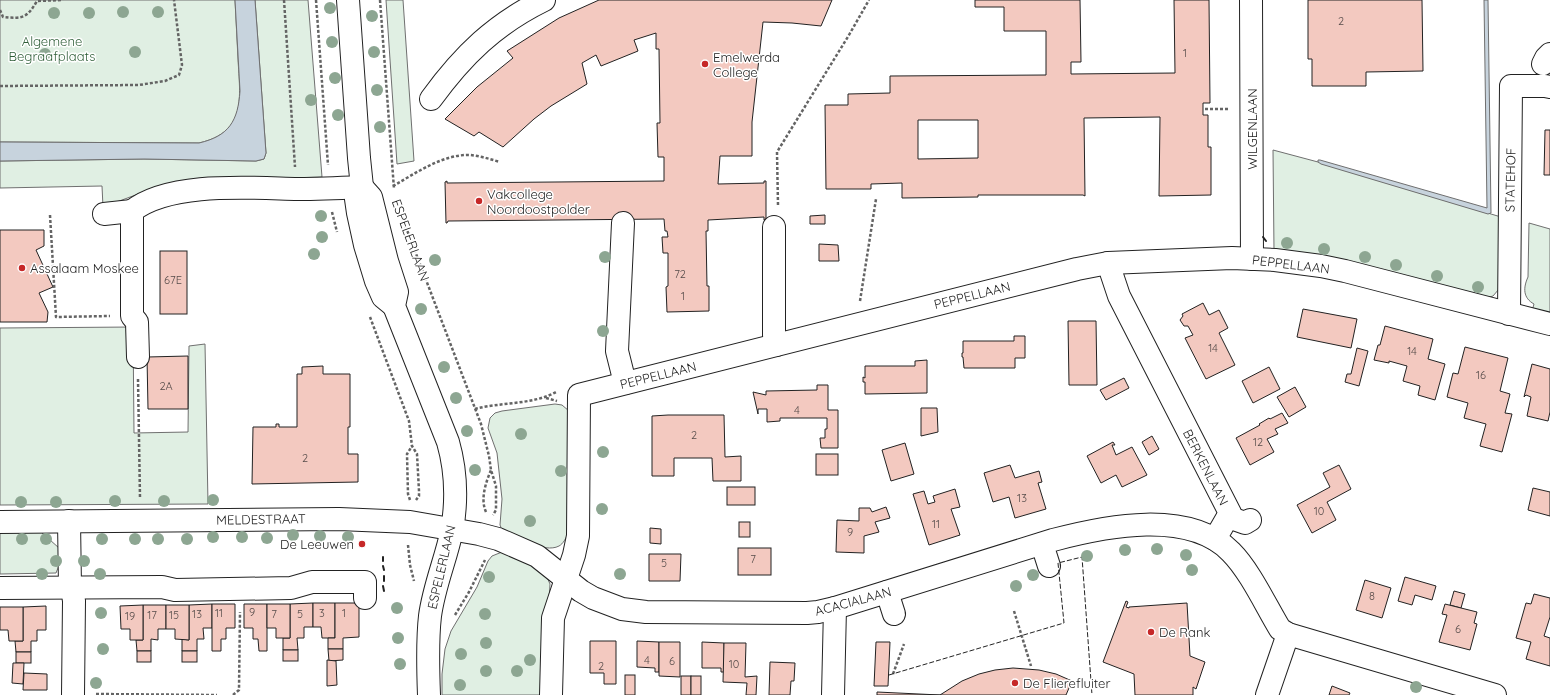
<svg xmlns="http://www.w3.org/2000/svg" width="1550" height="695" font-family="Quicksand,sans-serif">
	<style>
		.green { fill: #e0efe3; stroke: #6f6f6f }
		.water { fill: #c7d3dd; stroke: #6f6f6f }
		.building { fill: #f3c9c0; stroke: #222; fill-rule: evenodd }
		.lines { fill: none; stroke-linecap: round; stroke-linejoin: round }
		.minor-casing { stroke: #222; stroke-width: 24 }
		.major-casing { stroke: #222; stroke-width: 24 }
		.path { stroke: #646464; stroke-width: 2.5; stroke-dasharray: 3 2; stroke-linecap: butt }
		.minor { stroke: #fff; stroke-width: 22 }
		.major { stroke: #fff; stroke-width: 22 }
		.fence { stroke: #222; stroke-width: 1; stroke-dasharray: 5 2; stroke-linecap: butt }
		.wall { stroke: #222; stroke-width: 2 }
		.tree { fill: #8da692 }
		.poi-dot { fill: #c62828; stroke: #fff; stroke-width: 1.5 }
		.labels { text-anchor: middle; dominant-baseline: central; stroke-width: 3; stroke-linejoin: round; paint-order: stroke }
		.number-label { font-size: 11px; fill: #564c4a }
		.park-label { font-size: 13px; fill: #2f5e38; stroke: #fff }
		.poi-label { font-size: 13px; fill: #222; stroke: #fff; text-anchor: start }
		.street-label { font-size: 13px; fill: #222; stroke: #fff }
	</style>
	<rect width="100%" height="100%" fill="#fff"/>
	<g class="green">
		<path d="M0,0H235C236,20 237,39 238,59C240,98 247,132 199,143L0,142Z"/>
		<path d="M255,0H308L322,177L260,179L141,193L103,207L102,186L0,188V161L144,159L256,161L264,159L266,153Z"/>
		<path d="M386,0H403L414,161L397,164Z"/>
		<path d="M1273,150L1318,162L1501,217L1499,289L1493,296L1486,298L1274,251Z"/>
		<path d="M1529,223L1550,229V316L1532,311L1534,304C1523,298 1523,288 1528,277Z"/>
		<path d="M133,327L134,433L188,432L189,346L205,344L208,504L0,505V328Z"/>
		<path d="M555,404L562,405L569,411L568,534C566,538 563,544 559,546C544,554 516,536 502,530L500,525L502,499L497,453L488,428L490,418L495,413L502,411Z"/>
		<path d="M0,531H40L59,548L60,563L56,573L0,574Z"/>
		<path d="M502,552L521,559L546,575L550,584L543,695H442V674L445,649L451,631L477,587L488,561L492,556Z"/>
	</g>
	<g class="water">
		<path d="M235,0H255L266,153L264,159L256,161L144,159L0,161V142L199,143C229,136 238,121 240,91Z"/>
		<path d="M1484,0H1488L1491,213L1488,214L1321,164L1318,162V160H1320L1487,208Z"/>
	</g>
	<g class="building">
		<path d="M599,0H832L821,26L792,23L763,22L752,122V156H720L718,184L764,183V181H766V219L764,220V217L708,220V231H706L707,286H709V311L667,312L666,287L668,286V253H663L662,237H668L667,231H665L664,219L448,221L447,223H446L445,182L447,181V183L664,181V157H658L657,123H660L659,49H656V33L634,40L638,51L601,66L596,55L582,63L587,84L551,106L534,119L503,147L479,132L474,136L445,119L477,87L513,58L507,51L559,18Z"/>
		<path d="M975,0H1080L1081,62H1071V74L1175,73L1174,0H1209L1210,103H1203V115H1208V147H1211V195L1159,196L1160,117L1084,118L1085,196L1083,195H978V197L902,198V183L871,184V189H826L825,105H848V94L890,93V76L1046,75V31H1004V7H975ZM918,120H978V158L918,159Z"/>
		<path d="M1308,0H1422L1423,71L1366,72V86H1312V59H1308Z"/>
		<path d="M1545,130H1550V175H1544Z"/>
		<path d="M825,215V224H810V216Z"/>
		<path d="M0,230H44V246L36,250L53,287L39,293L48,312L47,322H0Z"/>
		<path d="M819,244L838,245L839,261H819Z"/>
		<rect x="160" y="251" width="27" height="63"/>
		<path d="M1203,303L1209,315L1219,310L1228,328L1219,333L1235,365L1206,379L1185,338L1193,335L1188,326H1184L1180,320L1183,316L1182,314Z"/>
		<path d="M1303,309L1357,319L1351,348L1297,337Z"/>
		<path d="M1068,321H1096L1097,385H1069Z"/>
		<path d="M1385,326L1433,339L1428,359L1445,364L1435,400L1418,395L1420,386L1403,381L1407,366L1389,361V363L1374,360L1378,345H1380Z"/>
		<path d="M1014,336H1025V358H1015V368H964L963,357H962V353H963V341H1014Z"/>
		<path d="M1465,347L1508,358L1500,391L1510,394L1505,413L1512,414L1502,452L1480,446L1486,424L1464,418L1468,403L1447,397L1453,373L1458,374Z"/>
		<path d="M1357,348L1368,351L1359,386L1345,382L1347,374H1351Z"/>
		<path d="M188,356V409H148L147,357Z"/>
		<path d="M927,360V393L865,394V382H863V377L865,378V366H915V361Z"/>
		<path d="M1532,364L1550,369V412L1548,421L1527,416L1531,397L1526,395L1524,397Z"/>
		<path d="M323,366V374H350V427H348V454H358V482L252,484L253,427H276V424H279V427H297V374H302V367Z"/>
		<path d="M1269,367L1280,389L1253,403L1242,381Z"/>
		<path d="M1124,378L1129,388L1106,400L1100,390Z"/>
		<path d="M817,385H828V410H838V448H821L820,438H825V429H827V418H780V421L767,422V409H758V414L753,392L766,395V391L817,390Z"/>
		<path d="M1295,387L1306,407L1289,417L1277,397Z"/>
		<path d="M921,408H937L938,432L921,436Z"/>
		<path d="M1282,413L1288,423L1275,429L1278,434L1267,439L1274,452L1250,465L1236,438L1260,425L1259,424L1269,418L1270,419Z"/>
		<path d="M668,415H724L725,457L741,456V481H713L712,458H674V476H652V416Z"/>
		<path d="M1152,436L1159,449L1149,455L1142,442Z"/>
		<path d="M1113,442L1115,445H1112L1116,455L1132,447L1147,475L1122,487L1116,475L1101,483L1087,456Z"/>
		<path d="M905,443L914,474L891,481L882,450Z"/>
		<rect x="816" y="454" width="22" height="21"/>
		<path d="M1010,465L1015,478L1039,471L1042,482L1038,483L1046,509L1015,518L1009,497L993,502L984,473Z"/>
		<path d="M1339,465L1351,489L1327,502L1336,520L1312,533L1297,505L1330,487L1323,473Z"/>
		<rect x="727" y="487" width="28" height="18"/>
		<path d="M1533,488L1550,492V516L1528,510Z"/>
		<path d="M955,489L960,507L951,509L960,535L929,545L913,494L924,491L928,504L935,502L933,496Z"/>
		<path d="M886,507L890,518L875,522L879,532L864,536V553L836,552L837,520L859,521V508H870L872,512Z"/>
		<rect x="739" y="522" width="11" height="15"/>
		<path d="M650,528L661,529V544L650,543Z"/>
		<rect x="738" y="548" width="33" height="27"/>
		<path d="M649,554H681L680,581H649Z"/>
		<path d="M1405,577L1436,586L1432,600L1415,595L1412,605L1398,601Z"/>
		<path d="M1365,580L1391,588L1382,618L1356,610Z"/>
		<path d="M1454,591L1465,594L1461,608L1450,605Z"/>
		<path d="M1534,594L1550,598V617L1544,636L1550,638V666L1526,659L1531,642L1516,638L1526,603L1531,604Z"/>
		<path d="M1126,601L1128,602L1126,607L1129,608V607L1187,603L1190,656L1205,662L1196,689L1193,687V695H1135L1134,674L1103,662Z"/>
		<path d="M313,603V627H304V638H297L298,650H283V638H290V604Z"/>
		<path d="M313,603H335V638H322L321,627H313Z"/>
		<path d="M335,603H359V637L343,638V649H328V638H335Z"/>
		<path d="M212,604V628H203L204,639H197V651H182V639L189,640V605Z"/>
		<path d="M212,604H235V628H226V639H221V651H212Z"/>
		<path d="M244,604H267V651H259L258,639H253V628H244Z"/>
		<path d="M267,604H290V638H276V628H267Z"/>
		<path d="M1445,604L1477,612L1474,623L1477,624L1470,650L1439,642L1447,615L1442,614Z"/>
		<path d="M143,605H166V629H158V640L151,639V651H137L136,640H143Z"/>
		<path d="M143,605V640H130V629H121L120,606Z"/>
		<path d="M166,605H189V640L175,639V629H166Z"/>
		<path d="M46,606V630H37V641H31V652H16L15,641H23V607Z"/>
		<path d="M0,607H23V641H9L8,630H0Z"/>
		<path d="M590,641H616V684H604V673H590Z"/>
		<path d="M637,641L659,642V672H655V668L637,667Z"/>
		<path d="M659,642H680V677L659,676Z"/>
		<path d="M702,642L724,643V672H721V668H702Z"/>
		<path d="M876,642H890L888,686H874Z"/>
		<path d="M724,643H746L745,677L757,676L756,695H746L747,683L723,682Z"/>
		<path d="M328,649H343V660L329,661Z"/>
		<rect x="283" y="650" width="15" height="11"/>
		<rect x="137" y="651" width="14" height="11"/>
		<rect x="182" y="651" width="15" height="11"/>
		<rect x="16" y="652" width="15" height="11"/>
		<path d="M327,660L336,661L337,685L327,686Z"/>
		<path d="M770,662L795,663L794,681H791L790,695H769Z"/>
		<path d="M13,663H24L23,684L12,683Z"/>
		<path d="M1013,668L1039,670L1056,674L1072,681L1066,695H877V692L940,695L962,681L979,674L995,670Z"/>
		<path d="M24,673L47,674V690H23Z"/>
		<rect x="625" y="675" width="10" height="20"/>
		<rect x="681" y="676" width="10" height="19"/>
		<rect x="691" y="676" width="10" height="19"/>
		<path d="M1332,686L1350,693L1349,695H1329Z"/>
	</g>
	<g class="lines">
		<g class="minor-casing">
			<g id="minor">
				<path d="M1251,0L1252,259"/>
				<path d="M1543,64L1546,58L1550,54"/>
				<path d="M431,99C463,55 495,24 544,0"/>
				<path d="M104,214L132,211"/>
				<path d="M623,223L617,351L625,383"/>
				<path d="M774,227V335L776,345"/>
				<path d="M1108,263L1119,296L1230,513L1215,539"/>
				<path d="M1509,314L1511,86H1545L1550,87"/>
				<path d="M138,357L137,322L132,316V211C170,181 251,188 298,189C319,189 341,188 362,187"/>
				<path d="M1228,517L1245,523L1250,520"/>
				<path d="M69,521L70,587L73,594L74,601L73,695"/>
				<path d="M0,522L339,519L410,522L479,534L498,539L537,556L581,591L593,598L622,609L646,612L807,613L818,612L835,608L1053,540C1106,526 1189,509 1231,552C1250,571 1266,606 1280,629L1288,634L1495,695"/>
				<path d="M1042,544L1049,566"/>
				<path d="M0,588L162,587L175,590L291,588L312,582H365V598"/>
				<path d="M887,592L894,614"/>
				<path d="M551,695L553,618L574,555L578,536L579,395L1077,269L1108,263L1232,258L1275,260L1321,266L1345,271L1550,324"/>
				<path d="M833,695L835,608"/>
				<path d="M1267,695L1288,634"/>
			</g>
		</g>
		<g class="major-casing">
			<g id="major">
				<path d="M348,0L359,158L362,187L356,199L358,213L365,245L376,281L383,297L394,306"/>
				<path d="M362,187L371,197L387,261L397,292L394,306L448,442C456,470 457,501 452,530C446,559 434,586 430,616C427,642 428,669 429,695"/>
			</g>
		</g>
		<g class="path">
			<path d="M284,0L295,167"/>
			<path d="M316,0L328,165"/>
			<path d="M380,0L394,189"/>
			<path d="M0,10L3,17C23,19 27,18 37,1L63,0"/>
			<path d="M0,86L139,85L165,81L179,75L182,65L174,0"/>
			<path d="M1205,109H1229"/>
			<path d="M393,186C416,173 443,154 470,155C480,156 490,159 500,162"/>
			<path d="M778,205L777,152L849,35L869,0"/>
			<path d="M332,212L337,232"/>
			<path d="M50,215L56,317L110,316"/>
			<path d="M402,217L481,424L489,456L491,470L496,486V510L493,515"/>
			<path d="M860,301L876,199"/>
			<path d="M370,317L409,421L412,446L417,454L419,491V496L416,500"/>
			<path d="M138,379L140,498"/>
			<path d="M546,398L557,401"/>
			<path d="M475,409C500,402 533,405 556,392"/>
			<path d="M410,500L408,494L407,454L412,446"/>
			<path d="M486,512C480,499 486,482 491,470"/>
			<path d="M408,545L410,565L414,581"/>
			<path d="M1014,611L1031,666"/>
			<path d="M455,615L469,592L485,560"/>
			<path d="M893,674L904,644"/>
			<path d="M96,694L217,695"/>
			<path d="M233,695L239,690L240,612"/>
		</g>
		<use href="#minor" class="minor"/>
		<use href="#major" class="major"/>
		<path class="fence" d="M889,675L1064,623L1058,563L1082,557L1092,695"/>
		<g class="wall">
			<path d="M1263,237L1266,241"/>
			<path d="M383,561V557"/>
			<path d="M383,566L384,570"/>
			<path d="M384,581V576"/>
			<path d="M383,586L384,591"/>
		</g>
	</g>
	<g class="tree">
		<circle cx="330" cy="8" r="6"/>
		<circle cx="123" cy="12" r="6"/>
		<circle cx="158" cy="12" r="6"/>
		<circle cx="54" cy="13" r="6"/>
		<circle cx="89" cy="13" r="6"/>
		<circle cx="372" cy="16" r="6"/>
		<circle cx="332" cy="42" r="6"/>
		<circle cx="135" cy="52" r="6"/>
		<circle cx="374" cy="52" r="6"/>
		<circle cx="45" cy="54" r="6"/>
		<circle cx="335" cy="78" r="6"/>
		<circle cx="377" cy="90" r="6"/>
		<circle cx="311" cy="100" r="6"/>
		<circle cx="338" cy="115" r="6"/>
		<circle cx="380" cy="127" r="6"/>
		<circle cx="321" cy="216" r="6"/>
		<circle cx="322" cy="237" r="6"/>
		<circle cx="1287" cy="243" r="6"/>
		<circle cx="1324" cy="249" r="6"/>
		<circle cx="314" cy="254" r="6"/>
		<circle cx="605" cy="257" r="6"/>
		<circle cx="1365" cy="257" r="6"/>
		<circle cx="435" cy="260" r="6"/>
		<circle cx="1396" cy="265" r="6"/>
		<circle cx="1437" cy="276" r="6"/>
		<circle cx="1478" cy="287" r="6"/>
		<circle cx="421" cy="309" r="6"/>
		<circle cx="603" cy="331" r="6"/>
		<circle cx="444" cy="367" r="6"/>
		<circle cx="456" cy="398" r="6"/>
		<circle cx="467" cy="431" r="6"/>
		<circle cx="521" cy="434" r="6"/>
		<circle cx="603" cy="452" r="6"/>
		<circle cx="475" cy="470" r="6"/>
		<circle cx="561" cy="471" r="6"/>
		<circle cx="213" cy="500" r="6"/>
		<circle cx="115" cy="501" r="6"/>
		<circle cx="164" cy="501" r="6"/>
		<circle cx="21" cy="502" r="6"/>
		<circle cx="56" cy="502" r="6"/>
		<circle cx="602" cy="509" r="6"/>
		<circle cx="530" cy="521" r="6"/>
		<circle cx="293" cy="535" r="6"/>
		<circle cx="320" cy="536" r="6"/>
		<circle cx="213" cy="537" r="6"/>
		<circle cx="242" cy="537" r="6"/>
		<circle cx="348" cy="537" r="6"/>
		<circle cx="267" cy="538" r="6"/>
		<circle cx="22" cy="539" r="6"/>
		<circle cx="46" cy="539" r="6"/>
		<circle cx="102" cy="539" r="6"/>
		<circle cx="135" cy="539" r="6"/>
		<circle cx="158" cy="539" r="6"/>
		<circle cx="187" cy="539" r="6"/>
		<circle cx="1157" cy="549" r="6"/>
		<circle cx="1125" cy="550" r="6"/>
		<circle cx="1186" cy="555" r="6"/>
		<circle cx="1087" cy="556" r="6"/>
		<circle cx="56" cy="561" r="6"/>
		<circle cx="84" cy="561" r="6"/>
		<circle cx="1192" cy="570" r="6"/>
		<circle cx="42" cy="574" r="6"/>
		<circle cx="100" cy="574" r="6"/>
		<circle cx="620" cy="574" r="6"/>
		<circle cx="1033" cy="575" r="6"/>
		<circle cx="489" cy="577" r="6"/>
		<circle cx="1016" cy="586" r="6"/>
		<circle cx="397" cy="608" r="6"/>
		<circle cx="101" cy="613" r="6"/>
		<circle cx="485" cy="614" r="6"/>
		<circle cx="398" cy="638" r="6"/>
		<circle cx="486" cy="643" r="6"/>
		<circle cx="103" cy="649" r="6"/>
		<circle cx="461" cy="654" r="6"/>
		<circle cx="530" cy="660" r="6"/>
		<circle cx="400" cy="664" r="6"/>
		<circle cx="486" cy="671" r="6"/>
		<circle cx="517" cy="671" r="6"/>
		<circle cx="96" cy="683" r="6"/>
		<circle cx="460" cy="685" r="6"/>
		<circle cx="1416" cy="687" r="6"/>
	</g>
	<g class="poi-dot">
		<circle cx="705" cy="64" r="4"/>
		<circle cx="479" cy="201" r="4"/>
		<circle cx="22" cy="268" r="4"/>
		<circle cx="362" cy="544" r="4"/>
		<circle cx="1151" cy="632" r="4"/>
		<circle cx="1015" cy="683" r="4"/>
	</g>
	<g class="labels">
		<g class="number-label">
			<text x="1341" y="21">2</text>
			<text x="1185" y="53">1</text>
			<text x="680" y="274">72</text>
			<text x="173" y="280">67E</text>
			<text x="683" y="296">1</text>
			<text x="1213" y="348">14</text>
			<text x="1412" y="351">14</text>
			<text x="1481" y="375">16</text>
			<text x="166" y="386">2A</text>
			<text x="797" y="410">4</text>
			<text x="694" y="435">2</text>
			<text x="1258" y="442">12</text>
			<text x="305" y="458">2</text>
			<text x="1022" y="498">13</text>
			<text x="1319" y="511">10</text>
			<text x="936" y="524">11</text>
			<text x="850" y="532">9</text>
			<text x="753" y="559">7</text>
			<text x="664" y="563">5</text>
			<text x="1372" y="596">8</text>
			<text x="252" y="612">9</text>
			<text x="219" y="613">11</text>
			<text x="322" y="613">3</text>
			<text x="344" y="613">1</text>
			<text x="197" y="614">13</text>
			<text x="274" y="614">7</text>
			<text x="300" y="614">5</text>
			<text x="152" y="615">17</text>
			<text x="174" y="615">15</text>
			<text x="130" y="616">19</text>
			<text x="1458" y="629">6</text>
			<text x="647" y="660">4</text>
			<text x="672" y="661">6</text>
			<text x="734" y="664">10</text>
			<text x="601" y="666">2</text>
		</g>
		<g class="park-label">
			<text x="52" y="41">Algemene<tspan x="52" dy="15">Begraafplaats</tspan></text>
		</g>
		<g class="poi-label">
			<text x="713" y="57">Emelwerda<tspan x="713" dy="15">College</tspan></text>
			<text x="487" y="194">Vakcollege<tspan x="487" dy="15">Noordoostpolder</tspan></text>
			<text x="30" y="268">Assalaam Moskee</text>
			<text x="354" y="544" text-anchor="end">De Leeuwen</text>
			<text x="1159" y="632">De Rank</text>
			<text x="1023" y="683">De Flierefluiter</text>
		</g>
		<g class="street-label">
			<text transform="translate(1252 129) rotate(-90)">WILGENLAAN</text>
			<text transform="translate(1510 180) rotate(-89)">STATEHOF</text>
			<text transform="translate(411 240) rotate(70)">ESPELERLAAN</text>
			<text transform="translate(1291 264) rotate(7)">PEPPELLAAN</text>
			<text transform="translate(972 295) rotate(-14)">PEPPELLAAN</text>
			<text transform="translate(658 375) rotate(-14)">PEPPELLAAN</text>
			<text transform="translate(1206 467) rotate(63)">BERKENLAAN</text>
			<text transform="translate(261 519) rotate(-1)">MELDESTRAAT</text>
			<text transform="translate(441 567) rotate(-77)">ESPELERLAAN</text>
			<text transform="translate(853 601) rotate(-15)">ACACIALAAN</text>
		</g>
	</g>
</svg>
